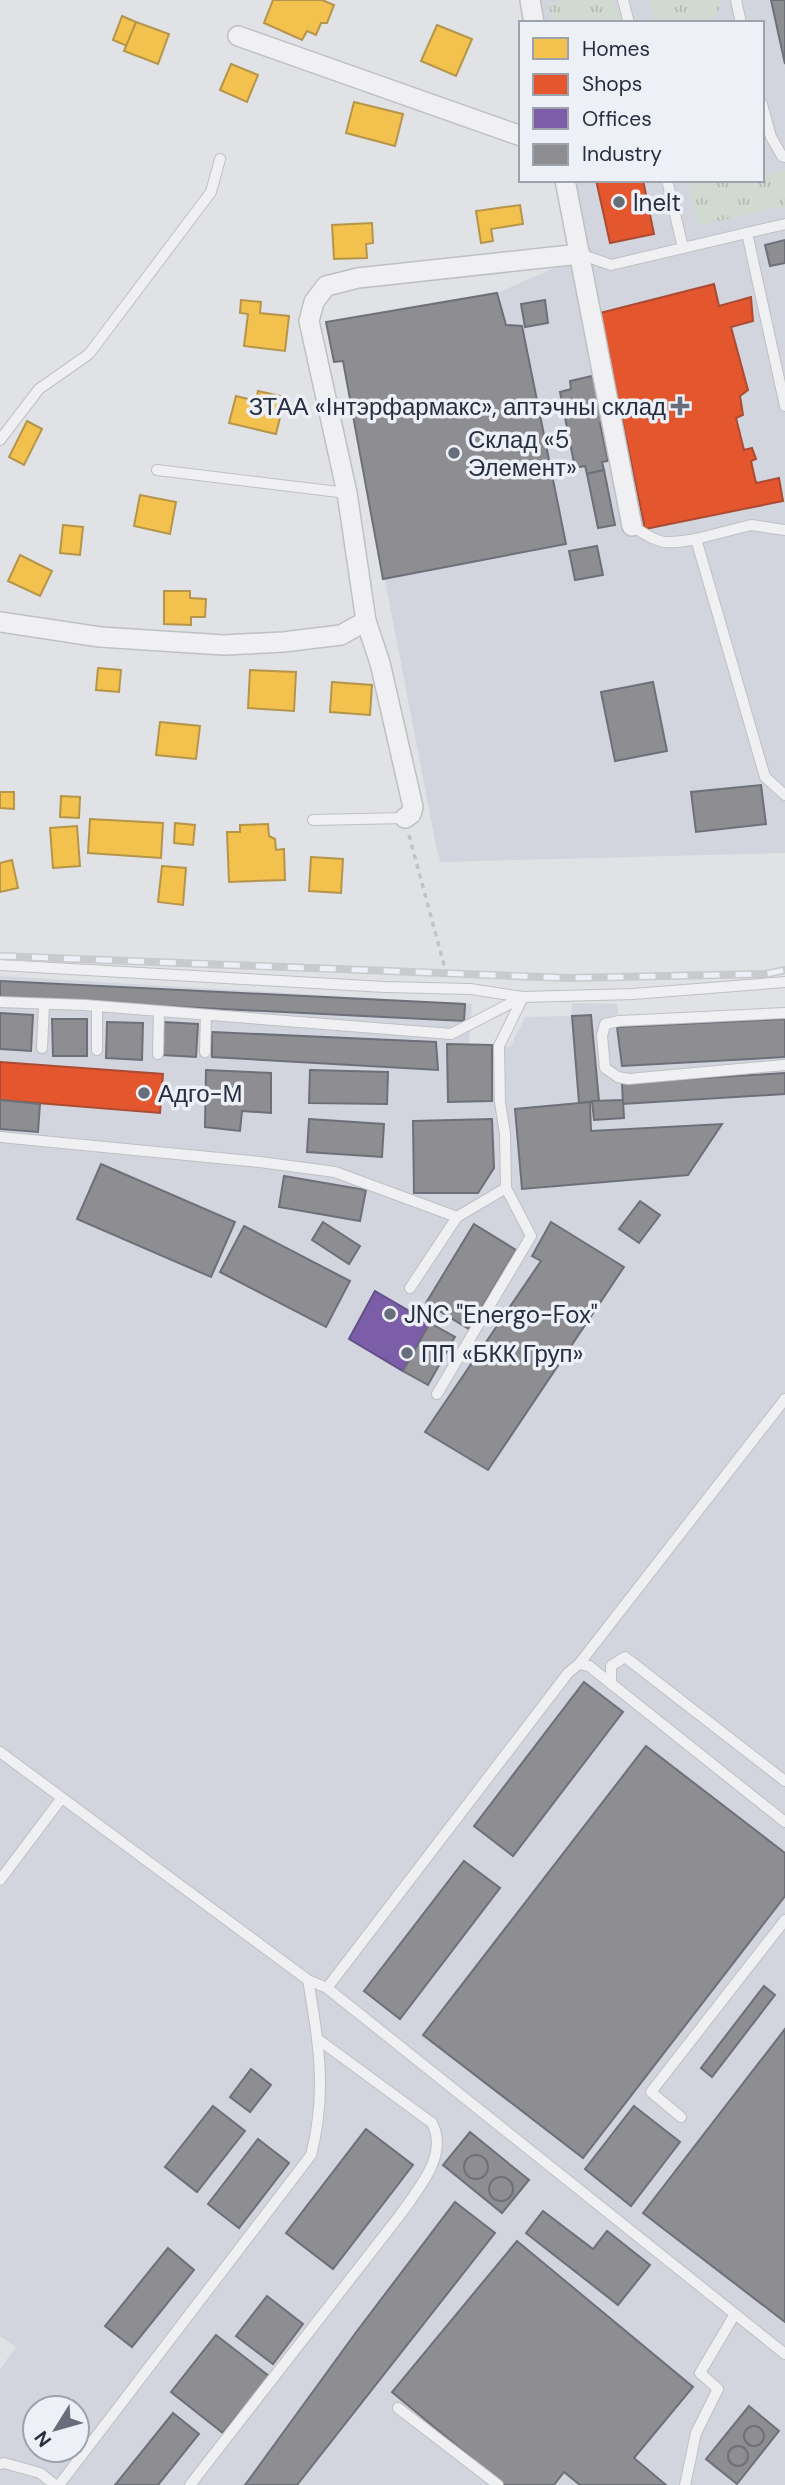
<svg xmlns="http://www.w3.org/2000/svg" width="785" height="2485" font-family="'DM Sans',sans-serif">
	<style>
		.built { fill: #d2d5dd; fill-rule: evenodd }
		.grass { fill: url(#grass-tufts) }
		.homes { fill: #f2c14e; stroke: #b5954a; stroke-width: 2 }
		.shops { fill: #e4572e; stroke: #ab4b33; stroke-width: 2 }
		.offices { fill: #7b5ea7; stroke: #625088; stroke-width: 2 }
		.industry { fill: #8d8d92; stroke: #6e7079; stroke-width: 2 }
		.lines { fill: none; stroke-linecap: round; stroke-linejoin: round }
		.lane-casing { stroke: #bec0c4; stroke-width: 12 }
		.street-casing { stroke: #bec0c4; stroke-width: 22 }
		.path { stroke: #c2c3c9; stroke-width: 3.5; stroke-dasharray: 5 5; stroke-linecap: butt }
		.lane { stroke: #f0f0f2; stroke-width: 10 }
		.street { stroke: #f0f0f2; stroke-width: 19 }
		.rail-casing { stroke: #c9cacd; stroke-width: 8 }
		.rail { stroke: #edf0f6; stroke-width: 5; stroke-dasharray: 16; stroke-linecap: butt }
		.poi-dot { fill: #676d7a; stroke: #edf0f6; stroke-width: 2.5 }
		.labels { text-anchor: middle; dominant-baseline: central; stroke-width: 7; stroke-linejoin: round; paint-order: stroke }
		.poi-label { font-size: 24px; fill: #262e40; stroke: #edf0f6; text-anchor: start }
	</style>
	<defs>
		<pattern id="grass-tufts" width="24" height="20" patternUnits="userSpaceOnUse" patternTransform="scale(1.75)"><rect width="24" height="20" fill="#d0dad0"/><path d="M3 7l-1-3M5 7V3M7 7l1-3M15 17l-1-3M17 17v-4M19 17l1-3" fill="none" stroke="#b2bbb4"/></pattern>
	</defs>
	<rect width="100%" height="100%" fill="#e0e2e6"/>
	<g class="built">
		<path d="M520,0H785V853L441,862L437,851L343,361L334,362L326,322L497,293L572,260L556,180H762V23H524Z"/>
		<path d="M0,976L472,1004L469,1044L510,1047L525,1017L571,1016L572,1003L617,1004L619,1020L785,1013V2485H0V2369L16,2347L0,2336ZM35,2408H77V2450H35Z"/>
	</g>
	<g class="grass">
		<path d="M564,0H611L621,12L624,23H552L549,4Z"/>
		<path d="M650,0H720L721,5L711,23H654Z"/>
		<path d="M785,170V206L698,226L688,180H762V175Z"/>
	</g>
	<g class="homes">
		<path d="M273,0H322L334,5L327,23H321L316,35L307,31L302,40L264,23Z"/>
		<path d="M122,16L136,22L127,46L113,40Z"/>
		<path d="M136,22L169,34L158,64L124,51Z"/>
		<path d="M437,25L472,39L456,76L421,61Z"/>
		<path d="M231,64L258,75L247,102L220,90Z"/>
		<path d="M354,102L403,114L395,146L346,133Z"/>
		<path d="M520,205L523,224L491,229L493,241L481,243L476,211Z"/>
		<path d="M372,223L373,243L366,244L367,258L334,259L332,225Z"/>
		<path d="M241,300L261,302L260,313L289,316L285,351L244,346L248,314L240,313Z"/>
		<path d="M258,391L285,397L276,434L229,423L236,396L256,401Z"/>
		<path d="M27,421L42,429L24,465L9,457Z"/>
		<path d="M140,495L176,502L170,534L134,526Z"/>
		<path d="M63,525L83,527L80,555L60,553Z"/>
		<path d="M20,555L52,571L40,596L8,581Z"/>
		<path d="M164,591H190V598L206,599L205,617H191V625L164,624Z"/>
		<path d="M98,668L121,670L119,692L96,690Z"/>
		<path d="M250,670L296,672L294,711L248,708Z"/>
		<path d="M332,682L372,685L370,715L330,712Z"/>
		<path d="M160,722L200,726L196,759L156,755Z"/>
		<path d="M0,792H14V809L0,808Z"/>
		<path d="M61,796L80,797L79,818L60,817Z"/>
		<path d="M90,819L163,823L161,858L88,853Z"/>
		<path d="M175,823L195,825L193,845L174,843Z"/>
		<path d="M268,824L269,836L275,839L276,850L284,849L285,880L229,882L227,832H240V825Z"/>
		<path d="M77,826L80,866L53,868L50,828Z"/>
		<path d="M311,857L343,859L341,893L309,891Z"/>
		<path d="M12,860L18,888L0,892V863Z"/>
		<path d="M162,866L186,868L183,905L158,902Z"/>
	</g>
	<g class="shops">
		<path d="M596,180H643L654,234L610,243Z"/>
		<path d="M714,284L719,306L751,297L753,321L731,327L748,390L740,396L743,415L736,418L744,450L752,448L756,459L751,461L756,483L779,478L783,501L645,529L600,313Z"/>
		<path d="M0,1062L163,1074L160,1113L0,1100Z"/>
	</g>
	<path class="offices" d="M375,1291L430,1323L403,1371L349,1339Z"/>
	<g class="industry">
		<path d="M771,0H785V64Z"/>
		<path d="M785,240V263L770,266L765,245Z"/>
		<path d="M497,293L506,325L522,326L566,544L383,579L343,361L334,362L326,322Z"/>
		<path d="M545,300L548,323L525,327L521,304Z"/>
		<path d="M592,376L593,379L599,378L608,421L600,423L608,461L602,462L604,470L587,474L585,466L575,468L560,392L571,389L570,381Z"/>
		<path d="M604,470L615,525L598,528L587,474Z"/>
		<path d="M597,546L603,575L575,580L569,551Z"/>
		<path d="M653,682L667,751L615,761L601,692Z"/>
		<path d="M761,785L766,824L696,832L691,792Z"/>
		<path d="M0,981L465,1004L464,1021L0,998Z"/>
		<path d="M0,1013L33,1015L31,1051L0,1049Z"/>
		<path d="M591,1015L599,1101L579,1103L572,1016Z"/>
		<path d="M52,1019H87V1056H53Z"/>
		<path d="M785,1019V1057L622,1066L617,1027Z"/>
		<path d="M107,1022L143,1023L142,1060L106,1058Z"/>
		<path d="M164,1022L198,1024L196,1057L162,1055Z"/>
		<path d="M212,1032L436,1042L438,1070L212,1057Z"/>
		<path d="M447,1044L492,1045V1101L448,1102Z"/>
		<path d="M206,1070L271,1073V1113L242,1111L240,1131L205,1127Z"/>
		<path d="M310,1070L388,1072L387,1104L309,1103Z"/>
		<path d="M785,1073V1094L623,1104L622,1083Z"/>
		<path d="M0,1100L40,1104L38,1132L0,1129Z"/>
		<path d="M623,1100L624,1118L594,1120L592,1101Z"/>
		<path d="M590,1102L591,1131L722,1124L688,1175L522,1189L515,1109Z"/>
		<path d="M309,1119L384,1124L382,1157L307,1152Z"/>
		<path d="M492,1119L494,1168L478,1193H414L413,1121Z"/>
		<path d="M101,1164L235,1222L211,1277L77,1219Z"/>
		<path d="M284,1176L366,1190L360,1221L279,1207Z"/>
		<path d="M640,1201L660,1215L639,1243L619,1229Z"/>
		<path d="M323,1222L360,1246L349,1264L312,1240Z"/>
		<path d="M551,1222L624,1267L488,1470L425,1432L541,1261L532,1256Z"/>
		<path d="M474,1224L516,1250L469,1329L426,1303Z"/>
		<path d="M244,1226L350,1281L326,1327L220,1272Z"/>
		<path d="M430,1323L455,1337L428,1385L403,1371Z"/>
		<path d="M584,1682L623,1712L513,1856L474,1826Z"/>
		<path d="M646,1746L785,1853V1896L583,2158L423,2035Z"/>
		<path d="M464,1861L500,1888L400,2019L364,1991Z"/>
		<path d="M764,1986L775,1995L712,2077L701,2068Z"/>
		<path d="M785,2029V2322L643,2213Z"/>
		<path d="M251,2069L271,2085L250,2112L230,2097Z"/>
		<path d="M213,2106L245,2131L197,2192L165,2167Z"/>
		<path d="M634,2106L680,2142L631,2206L585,2169Z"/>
		<path d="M366,2129L413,2165L333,2269L286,2233Z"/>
		<path d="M470,2132L529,2180L502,2213L443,2165Z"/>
		<path d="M258,2139L289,2163L239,2228L208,2204Z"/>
		<circle cx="476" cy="2167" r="12"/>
		<circle cx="501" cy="2189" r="12"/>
		<path d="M455,2202L495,2233L297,2485H245L357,2331Z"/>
		<path d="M543,2211L593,2249L607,2231L650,2265L618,2305L526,2233Z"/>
		<path d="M517,2241L693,2387L634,2458L666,2485H580L564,2472L554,2485H504L392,2392Z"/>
		<path d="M168,2248L194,2270L132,2347L105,2326Z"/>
		<path d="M267,2296L303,2324L273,2364L236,2336Z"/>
		<path d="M216,2335L269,2376L223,2433L171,2392Z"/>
		<path d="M749,2406L779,2431L737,2484L706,2459Z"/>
		<path d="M173,2413L199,2434L158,2485H115Z"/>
		<circle cx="754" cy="2436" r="10"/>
		<circle cx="738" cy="2456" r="10"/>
	</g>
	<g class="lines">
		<g class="lane-casing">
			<g id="lane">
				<path d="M623,0L629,23"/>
				<path d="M736,0L741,23"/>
				<path d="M762,104L771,137L782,156L785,157"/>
				<path d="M667,180L683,248"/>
				<path d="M747,233L785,406"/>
				<path d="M580,254L611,265L785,224"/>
				<path d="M0,440L39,389L89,354L211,192L220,159"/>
				<path d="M157,470L347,493"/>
				<path d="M632,526C660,544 663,545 696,539L765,777L785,795"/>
				<path d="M696,539L751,525L785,530"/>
				<path d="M313,820L405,818"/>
				<path d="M0,965L385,987L470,989L523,997L633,994L785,982"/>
				<path d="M0,1002L84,1005L451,1034L523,997"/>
				<path d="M97,1006V1050"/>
				<path d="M785,1013L619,1021L605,1024L602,1036L605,1068L618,1077L628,1079L785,1065"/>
				<path d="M42,1048L44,1004"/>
				<path d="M205,1052L206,1015"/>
				<path d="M158,1054L159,1012"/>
				<path d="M0,1137L260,1162L335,1172L457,1217"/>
				<path d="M410,1288L457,1217L506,1188L505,1134L500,1102L499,1046L523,997"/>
				<path d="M437,1394L531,1236L506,1188"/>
				<path d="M579,1664L785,1399"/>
				<path d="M611,1684V1666L625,1657L785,1781"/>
				<path d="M0,1752L308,1980L327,1988L785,2354"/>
				<path d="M0,1880L61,1799"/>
				<path d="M327,1988L568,1673L579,1664L589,1666L785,1822"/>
				<path d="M681,2117L651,2092L785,1920"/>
				<path d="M398,2408L498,2485"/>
				<path d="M0,2464L4,2463L40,2473L55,2485"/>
				<path d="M59,2485L311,2155C327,2094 319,2042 308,1980"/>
				<path d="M190,2485L400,2215C418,2189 449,2155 432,2123L319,2040"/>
				<path d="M685,2485L696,2433L718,2389L700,2373L735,2314"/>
			</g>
		</g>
		<g class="street-casing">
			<g id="street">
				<path d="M530,0L534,23"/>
				<path d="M238,36L521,136"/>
				<path d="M565,180L632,526"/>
				<path d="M0,622L100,637L224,645L283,642L341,635L366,621"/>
				<path d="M405,818L411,814L413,807L380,663L366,621L347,493L309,321L314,302L326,286L358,278L580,254"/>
			</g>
		</g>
		<path class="path" d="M409,835L447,976"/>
		<use href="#lane" class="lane"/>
		<use href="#street" class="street"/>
		<g class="rail-casing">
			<path id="rail" d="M0,956L568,978L766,974L785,970"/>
		</g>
		<use href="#rail" class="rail"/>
	</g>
	<g class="poi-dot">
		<circle cx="619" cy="202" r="7"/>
		<path d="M676.5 395.5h7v7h7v7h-7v7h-7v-7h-7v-7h7z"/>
		<circle cx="454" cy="453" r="7"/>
		<circle cx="144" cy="1093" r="7"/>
		<circle cx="390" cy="1314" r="7"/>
		<circle cx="407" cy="1353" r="7"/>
	</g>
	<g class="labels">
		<g class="poi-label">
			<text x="633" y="202">Inelt</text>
			<text x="666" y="406" text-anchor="end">ЗТАА «Інтэрфармакс», аптэчны склад</text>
			<text x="468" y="439">Склад «5<tspan x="468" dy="28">Элемент»</tspan></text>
			<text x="158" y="1093">Адго-М</text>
			<text x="404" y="1314">JNC "Energo-Fox"</text>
			<text x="421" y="1353">ПП «БКК Груп»</text>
		</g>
	</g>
	<rect x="519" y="21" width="245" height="161" fill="#edf0f6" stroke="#9da2ad" stroke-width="2"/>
	<rect x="533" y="38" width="35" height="21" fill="#f2c14e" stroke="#9da2ad" stroke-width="2"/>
	<text x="582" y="56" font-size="21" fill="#262e40">Homes</text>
	<rect x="533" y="74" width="35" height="21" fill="#e4572e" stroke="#9da2ad" stroke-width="2"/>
	<text x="582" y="91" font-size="21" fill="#262e40">Shops</text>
	<rect x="533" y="108" width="35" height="21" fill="#7b5ea7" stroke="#9da2ad" stroke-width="2"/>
	<text x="582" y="126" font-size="21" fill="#262e40">Offices</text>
	<rect x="533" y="144" width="35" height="21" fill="#8d8d92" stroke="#9da2ad" stroke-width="2"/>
	<text x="582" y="161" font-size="21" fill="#262e40">Industry</text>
	<g transform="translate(56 2429) rotate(233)"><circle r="33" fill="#edf0f6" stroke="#9da2ad" stroke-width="2"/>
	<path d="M0-5L12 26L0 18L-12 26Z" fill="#676d7a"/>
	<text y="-10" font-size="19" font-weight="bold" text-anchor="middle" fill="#262e40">N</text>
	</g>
</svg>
